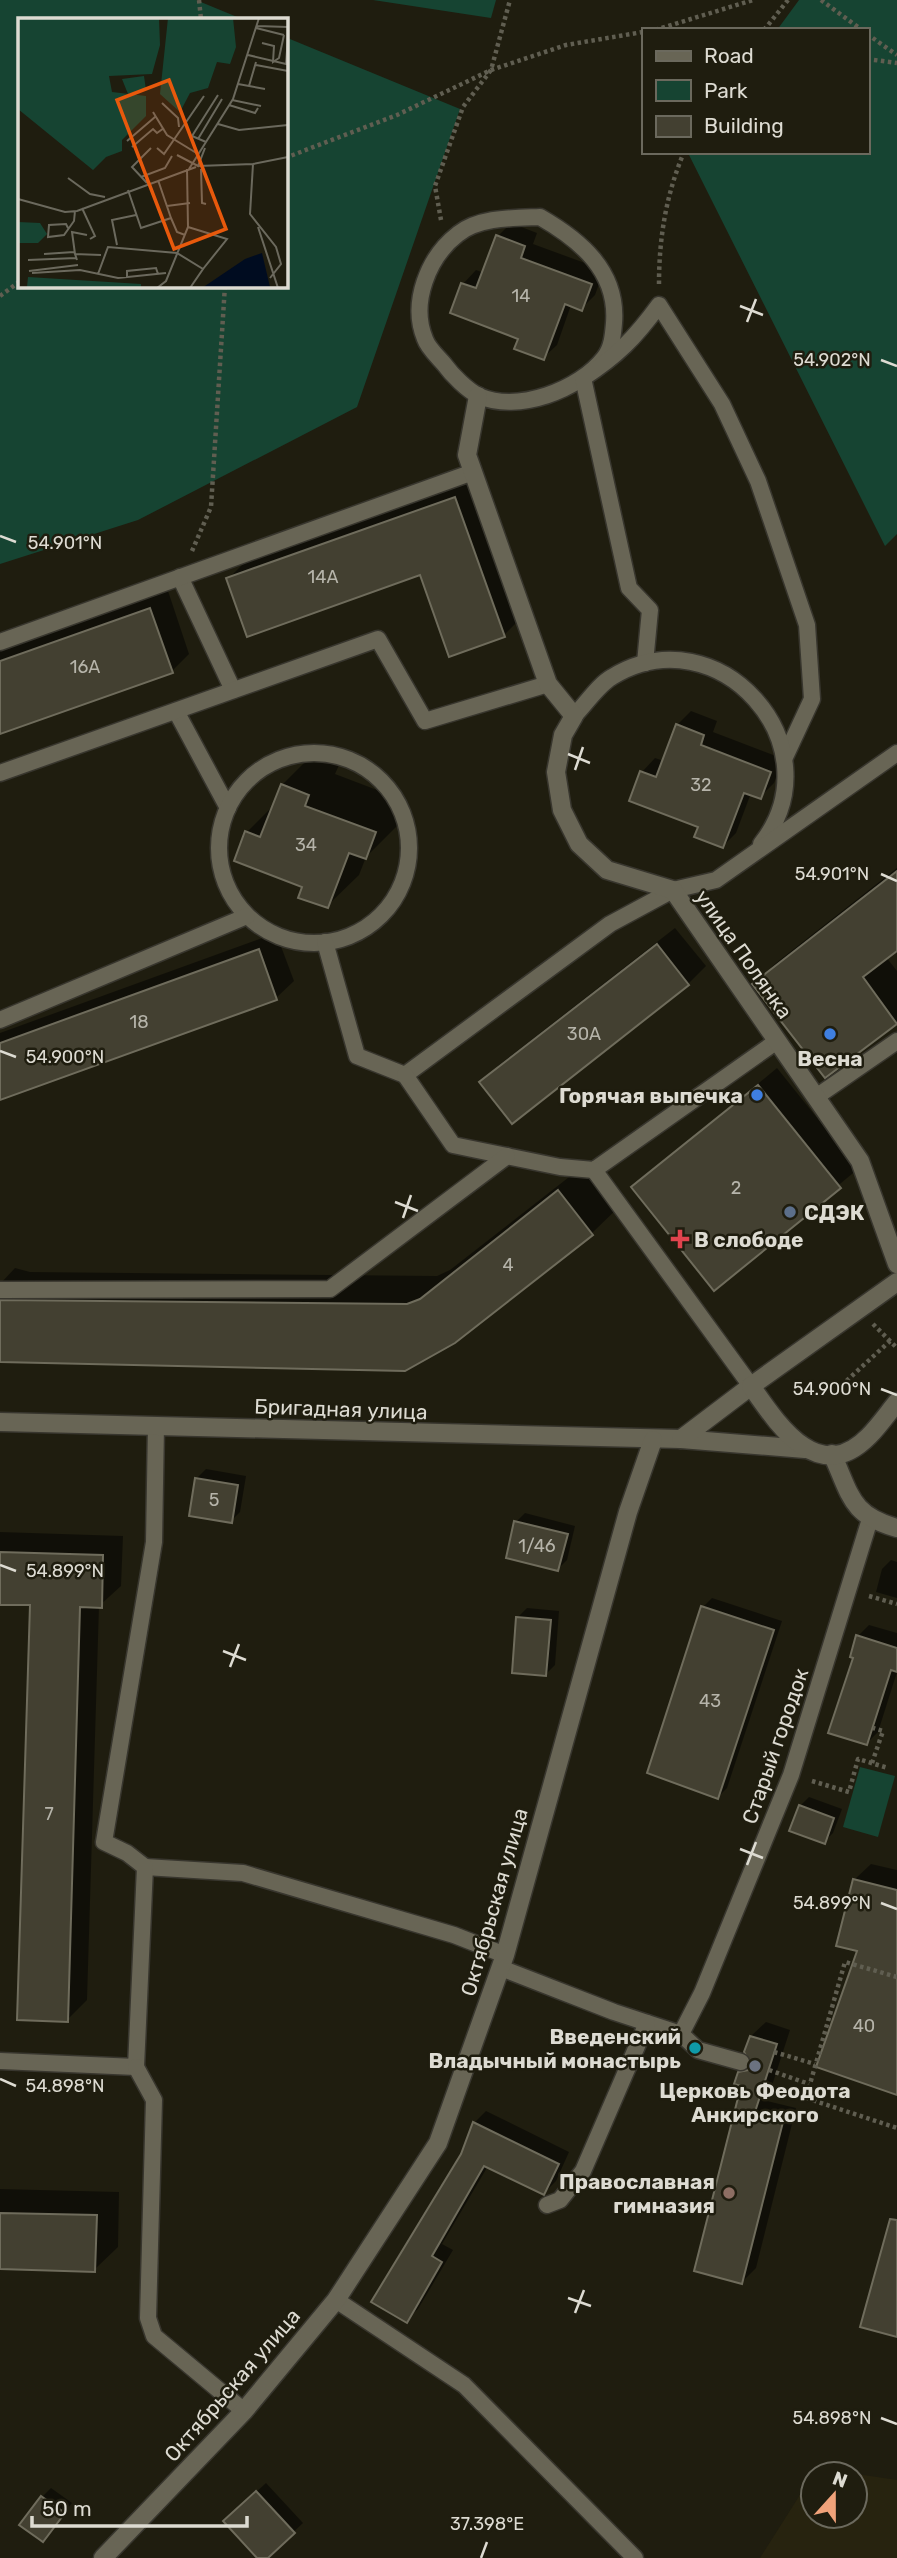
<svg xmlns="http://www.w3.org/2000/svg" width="897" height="2558" font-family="Rubik,sans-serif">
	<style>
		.built { fill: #27230f; fill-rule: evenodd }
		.green { fill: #164432 }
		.shadow { fill: #0007 }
		.building { fill: #434031; stroke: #6f6c5c; stroke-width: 2 }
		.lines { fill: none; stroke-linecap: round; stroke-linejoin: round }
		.service-casing { stroke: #38362e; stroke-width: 19 }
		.minor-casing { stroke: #38362e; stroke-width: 21 }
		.tertiary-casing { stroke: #38362e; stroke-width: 21 }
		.path { stroke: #605e51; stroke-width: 4.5; stroke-dasharray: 3.5 3.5; stroke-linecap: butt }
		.service { stroke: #686555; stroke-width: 16 }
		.minor { stroke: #686555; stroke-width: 18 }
		.tertiary { stroke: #686555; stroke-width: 18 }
		.ticks { fill: none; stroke: #dddbd2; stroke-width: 2.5 }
		.shop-dot { fill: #3f7fe0; stroke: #1f1d0f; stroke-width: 2.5 }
		.service-dot { fill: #5c6f8a; stroke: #1f1d0f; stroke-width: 2.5 }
		.health-dot { fill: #e0444e; stroke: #1f1d0f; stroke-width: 2.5 }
		.culture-dot { fill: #0f9aa8; stroke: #1f1d0f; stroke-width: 2.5 }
		.worship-dot { fill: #6b7280; stroke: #1f1d0f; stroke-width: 2.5 }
		.education-dot { fill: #8d6e63; stroke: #1f1d0f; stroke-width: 2.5 }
		.labels { text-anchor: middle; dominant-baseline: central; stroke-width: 5; stroke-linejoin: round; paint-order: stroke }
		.number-label { font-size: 18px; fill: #b6b4aa }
		.street-label { font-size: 21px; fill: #dddbd2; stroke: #1f1d0f }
		.poi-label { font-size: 21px; font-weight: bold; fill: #dddbd2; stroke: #1f1d0f; text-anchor: end }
		.inset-road { fill: none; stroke: #6b695d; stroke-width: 2 }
		.view { fill: #e8590c; fill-opacity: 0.15; stroke: #e8590c; stroke-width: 3.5 }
		.inset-edge { fill: none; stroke: #dddbd2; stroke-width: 3.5 }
		.ticks-label { font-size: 18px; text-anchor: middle; fill: #dddbd2; stroke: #1f1d0f; stroke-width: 5; stroke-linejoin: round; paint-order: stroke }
	</style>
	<rect width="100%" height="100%" fill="#1f1d0f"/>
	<path class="built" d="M817,2468L897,2480V2558H760ZM813,2474H855V2516H813Z"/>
	<g class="green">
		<path d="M0,0H196L242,19H19V285H285V37L460,109L357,407L138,520L0,564Z"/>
		<path d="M373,0H496L491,18Z"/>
		<path d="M799,0H897V534L885,546L688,153L867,152V30H777Z"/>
		<path d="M860,1767L895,1776L878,1837L843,1827Z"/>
	</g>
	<g class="shadow">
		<path d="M511,223L537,233L533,244L604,270L595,295L581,309L571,305L557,345L543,358L463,284L476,270L484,273L498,236Z"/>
		<path d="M472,481L521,618L504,635L421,573L228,579L246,561Z"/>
		<path d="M168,591L189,654L172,671L0,732V651Z"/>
		<path d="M691,711L717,721L713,732L784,759L774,783L760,797L751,793L736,833L723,846L700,826L631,800L642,772L655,758L664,761L677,725Z"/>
		<path d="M314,753L340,763L335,774L406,801L397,826L366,857L359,875L327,906L247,832L275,804L282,785Z"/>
		<path d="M897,868V949L886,957L897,971V1022L825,1076L754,984L776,963Z"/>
		<path d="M675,928L706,966L688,984L512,1121L482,1082L499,1065Z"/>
		<path d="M276,933L294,981L276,998L0,1098V1033Z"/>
		<path d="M777,1068L858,1169L714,1288L633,1187Z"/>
		<path d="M587,1163L621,1205L592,1233L454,1342L0,1360V1284L15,1268L30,1272L437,1276L450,1270Z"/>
		<path d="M206,1469L246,1476L240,1512L231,1521L197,1478Z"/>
		<path d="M525,1513L575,1526L567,1560L558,1569L516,1522Z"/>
		<path d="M0,1532L123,1536L121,1586L99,1606L87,2000L67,2020L32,1604L0,1603Z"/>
		<path d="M891,1560L897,1562V1598L876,1592L882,1569Z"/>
		<path d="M712,1598L782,1621L727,1788L718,1797L703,1607Z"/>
		<path d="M527,1608L559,1611L555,1665L546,1674L518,1617Z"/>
		<path d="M869,1625L897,1633V1672L878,1732L867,1743L855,1657L858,1636Z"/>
		<path d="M809,1797L842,1809L833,1833L824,1842L800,1806Z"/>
		<path d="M871,1864L897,1870V2093L859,1950L854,1880Z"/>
		<path d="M766,2022L790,2030L767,2101L796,2108L756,2268L742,2282L743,2085L739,2073L751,2061V2036Z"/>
		<path d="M486,2111L569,2152L556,2181L544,2193L488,2166L442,2244L453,2250L418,2309L406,2320L474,2123Z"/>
		<path d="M0,2189L119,2192L118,2247L94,2270L0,2267Z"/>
		<path d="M266,2483L303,2523L266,2558H260L234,2512Z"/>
		<path d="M51,2488L72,2503L43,2540L42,2497Z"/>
	</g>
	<g class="building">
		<path d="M496,235L525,246L521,258L592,284L582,311L565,304L544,360L514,349L518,339L450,313L461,283L476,288Z"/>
		<path d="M455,497L505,637L449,657L420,575L247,637L226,578Z"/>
		<path d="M150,608L173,673L0,734V661Z"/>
		<path d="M676,724L704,735L701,745L771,772L761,799L744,793L723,848L694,837L698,827L629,801L640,771L656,777Z"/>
		<path d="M281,784L309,795L305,806L376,832L366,859L349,853L328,908L298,898L302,887L234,861L245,831L260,837Z"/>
		<path d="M897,871V951L863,977L897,1024L825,1078L752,984Z"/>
		<path d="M657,944L689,985L512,1124L479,1082Z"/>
		<path d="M259,949L277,1000L0,1100V1043Z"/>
		<path d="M758,1085L841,1188L714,1291L631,1187Z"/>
		<path d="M558,1190L593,1235L455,1343L405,1371L0,1362V1300L407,1304L420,1299Z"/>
		<path d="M195,1478L238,1485L232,1523L189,1516Z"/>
		<path d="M514,1521L568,1534L558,1571L506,1558Z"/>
		<path d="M0,1552L103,1555L102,1608L80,1607L68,2022L17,2020L30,1605H0Z"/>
		<path d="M701,1606L774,1630L718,1799L647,1773Z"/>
		<path d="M516,1617L551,1620L546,1676L512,1673Z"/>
		<path d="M856,1635L897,1648V1672L891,1670L867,1745L828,1733L853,1658L850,1657Z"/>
		<path d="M799,1805L834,1818L825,1844L789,1831Z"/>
		<path d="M853,1879L897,1890V2095L816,2067L857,1951L836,1946Z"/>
		<path d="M750,2036L777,2044L754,2115L783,2122L742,2284L694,2271L741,2086L734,2084L738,2072L748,2070L751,2064L744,2052Z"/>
		<path d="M473,2122L559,2164L544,2195L484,2166L432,2256L442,2262L407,2323L371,2302L461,2154Z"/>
		<path d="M0,2213L97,2215L95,2272L0,2269Z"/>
		<path d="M890,2219L897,2220V2337L860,2327Z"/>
		<path d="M256,2491L295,2533L268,2558H257L223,2521Z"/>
		<path d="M41,2496L65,2513L43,2542L19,2525Z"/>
	</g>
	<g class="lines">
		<g class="service-casing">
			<g id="service">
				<path d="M540,217C580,240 618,271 614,323C613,335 612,348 604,358C579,390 518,413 479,396C467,390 452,375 444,364C438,357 428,348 425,339C410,303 428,257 458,234C479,217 514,218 540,217Z"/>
				<path d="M180,577L233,690"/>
				<path d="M0,642L473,472"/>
				<path d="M645,663L650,610L629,588L583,378C617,356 635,338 659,305L722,404L758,481L807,625L812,699L785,757"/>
				<path d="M176,711L228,808"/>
				<path d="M574,716C586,704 598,685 612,677C718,612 838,746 761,844"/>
				<circle cx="314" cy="848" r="95"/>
				<path d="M0,773L378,639L425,721L548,684"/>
				<path d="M325,942L357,1056L405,1075L610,924L673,890L716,880L897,753"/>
				<path d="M0,1020L247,916"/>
				<path d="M405,1075L453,1145L560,1167L594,1170L777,1041"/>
				<path d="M816,1097L897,1041"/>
				<path d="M594,1170L751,1386"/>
				<path d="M0,1290L330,1289L507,1156"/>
				<path d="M145,1867L243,1873L454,1935L505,1955"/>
				<path d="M501,1968L614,2012L681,2034"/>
				<path d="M0,2061L136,2067L145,1867L127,1853L104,1842L154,1542L156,1426"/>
				<path d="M741,2062L698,2050L681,2034L702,1993L791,1775L870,1519"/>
				<path d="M136,2067L154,2100L148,2318L154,2336L244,2411"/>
				<path d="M547,2205L560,2200L583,2171L647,2023"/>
				<path d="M336,2300L464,2385L635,2558"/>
			</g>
		</g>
		<g class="minor-casing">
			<g id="minor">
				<path d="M478,396L467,455L548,684L574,716L563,735L556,772L562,810L579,844L607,870L673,890L860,1161L897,1264"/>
				<path d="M0,1422L681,1439L805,1449"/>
				<path d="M681,1439L751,1386"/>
				<path d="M832,1454C851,1495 850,1515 897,1528"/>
				<path d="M103,2558L244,2411L336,2300L438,2143L505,1955L628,1512L653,1440"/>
			</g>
		</g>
		<g class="tertiary-casing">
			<path id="tertiary" d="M897,1282L751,1386C777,1423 818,1488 869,1436C879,1426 888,1413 897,1402"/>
		</g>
		<g class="path">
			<path d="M199,0L201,19"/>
			<path d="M821,0L862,30"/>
			<path d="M655,30L753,0"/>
			<path d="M764,30L788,0"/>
			<path d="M867,34L897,55"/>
			<path d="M867,59L897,63"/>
			<path d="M285,158L397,115L491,70L566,45L643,32"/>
			<path d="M441,220L435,186L463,107L491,70L510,0"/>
			<path d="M659,284C659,238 666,195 684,152"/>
			<path d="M0,296L19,282"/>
			<path d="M192,551L211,507L225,285"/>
			<path d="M873,1324L897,1348"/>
			<path d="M831,1395L890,1341"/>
			<path d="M869,1596L897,1604"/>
			<path d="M872,1763L883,1731L873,1728"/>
			<path d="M812,1781L849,1792L858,1759L888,1768"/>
			<path d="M897,1977L845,1962L806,2098L897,2128"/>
			<path d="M774,2052L815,2064"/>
			<path d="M769,2070L809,2084"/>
		</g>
		<use href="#service" class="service"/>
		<use href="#minor" class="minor"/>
		<use href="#tertiary" class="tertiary"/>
	</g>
	<path class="ticks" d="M740,306L763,315M747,322L756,299M881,360L897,366M0,536L16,542M568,754L590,763M575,770L583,747M881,874L897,881M0,1051L16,1057M395,1202L418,1211M403,1218L411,1195M881,1389L897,1395M0,1565L16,1571M223,1651L246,1660M230,1667L239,1644M740,1849L763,1858M747,1865L756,1842M881,1903L897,1909M0,2079L16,2086M568,2298L591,2306M575,2313L584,2290M881,2418L897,2424M481,2558L487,2542"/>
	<g class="shop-dot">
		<circle cx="830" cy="1034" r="7"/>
		<circle cx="757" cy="1095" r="7"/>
	</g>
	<circle class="service-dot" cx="790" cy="1212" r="7"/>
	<path class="health-dot" d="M676.5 1228.5h7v7h7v7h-7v7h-7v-7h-7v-7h7z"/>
	<circle class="culture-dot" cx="695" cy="2048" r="7"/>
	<circle class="worship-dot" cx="755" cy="2066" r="7"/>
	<circle class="education-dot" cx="729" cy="2193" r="7"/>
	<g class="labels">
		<g class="number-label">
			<text x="521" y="296">14</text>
			<text x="323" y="577">14А</text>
			<text x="85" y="667">16А</text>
			<text x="701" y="785">32</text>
			<text x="306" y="845">34</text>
			<text x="139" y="1022">18</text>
			<text x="584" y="1034">30А</text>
			<text x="736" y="1188">2</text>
			<text x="508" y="1265">4</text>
			<text x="214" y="1500">5</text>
			<text x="537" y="1546">1/46</text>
			<text x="710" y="1701">43</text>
			<text x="49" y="1814">7</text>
			<text x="864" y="2026">40</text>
		</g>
		<g class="street-label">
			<text transform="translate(744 954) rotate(55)">улица Полянка</text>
			<text transform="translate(341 1409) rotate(2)">Бригадная улица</text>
			<text transform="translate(775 1746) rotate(-71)">Старый городок</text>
			<text transform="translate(494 1902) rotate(-74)">Октябрьская улица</text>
			<text transform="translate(232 2385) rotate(-49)">Октябрьская улица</text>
		</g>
		<g class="poi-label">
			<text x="830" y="1058" text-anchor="middle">Весна</text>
			<text x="743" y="1095">Горячая выпечка</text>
			<text x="804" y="1212" text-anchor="start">СДЭК</text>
			<text x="694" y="1239" text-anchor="start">В слободе</text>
			<text x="681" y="2036">Введенский<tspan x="681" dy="24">Владычный монастырь</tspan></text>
			<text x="755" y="2090" text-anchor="middle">Церковь Феодота<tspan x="755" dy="24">Анкирского</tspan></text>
			<text x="715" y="2181">Православная<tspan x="715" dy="24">гимназия</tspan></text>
		</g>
	</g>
	<g transform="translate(18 18)">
		<rect width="270" height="270" fill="#1f1d0f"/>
		<path d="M0,0H141L142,27L134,56L91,58L94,74L128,78V98L104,122V133L88,139L75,152L0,91ZM150,0H215L218,29L212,46L199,44L190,70L172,75L162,94L142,76ZM126,58L128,72L110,76L104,61ZM0,204L22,205L29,216L20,225H0ZM10,259L123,266V269H9Z" fill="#164432"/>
		<path d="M244,235L252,269L184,270L227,241Z" fill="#000c20"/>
		<path class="inset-road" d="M239,8L270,9M238,10L266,17M244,25L256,28L255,44L261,40L266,17M230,37L268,46L270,19M238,47L270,53M220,66L247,71M231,68L238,44M214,82L243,88M144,85L160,100L161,109M211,87L237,95L240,90M135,94L149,117L180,136M200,106L221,112L270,107M180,121L204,81M109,123L137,99M188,124L174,118L200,77M114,129L135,111L139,115L146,110M139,130L146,136L186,78M159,137L180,148L187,130M235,146L232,196L258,229L263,246L252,260M180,148L235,146L270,139M171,151L215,81L241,0M183,151L184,185L188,186M123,159L147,150L154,138M50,160L72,176L87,179M129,165L114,149L133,130M110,172L123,210L153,200L140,162M0,181L47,194L59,193L178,149M149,188L172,185M64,190L77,218L72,221M153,200L159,214L167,217M170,209L209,221L185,251M240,209L260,270M50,210L48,206L31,207L30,219L46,217L56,203L57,193M99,227L94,202L118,197M26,236L56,234M57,236L54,214L69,217M10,242L58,240M59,242L57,236L83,237M11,253L60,247M14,255L62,252L100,260L148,255M80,256L90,229L159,235L185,251L172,270M109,259V253L138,250L140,256M139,270L148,263L170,209L169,151"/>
		<path class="view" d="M151,62L208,211L156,231L99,82Z"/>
		<rect width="270" height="270" class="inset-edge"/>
	</g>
	<g class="ticks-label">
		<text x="832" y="366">54.902°N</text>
		<text x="65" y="549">54.901°N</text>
		<text x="832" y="880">54.901°N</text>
		<text x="65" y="1063">54.900°N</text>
		<text x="832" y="1395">54.900°N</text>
		<text x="65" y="1577">54.899°N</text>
		<text x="832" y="1909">54.899°N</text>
		<text x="65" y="2092">54.898°N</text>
		<text x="832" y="2424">54.898°N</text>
		<text x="487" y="2530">37.398°E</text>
	</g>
	<rect x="642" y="28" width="228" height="126" fill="#1f1d0f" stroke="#6b695d" stroke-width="2"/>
	<rect x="656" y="51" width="35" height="10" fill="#686555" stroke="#6b695d" stroke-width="2"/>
	<text x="704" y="63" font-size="21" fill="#dddbd2">Road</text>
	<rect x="656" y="80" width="35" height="21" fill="#164432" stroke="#6b695d" stroke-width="2"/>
	<text x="704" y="98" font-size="21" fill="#dddbd2">Park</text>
	<rect x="656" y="116" width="35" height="21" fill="#434031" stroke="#6b695d" stroke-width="2"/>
	<text x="704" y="133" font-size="21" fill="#dddbd2">Building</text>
	<g transform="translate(834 2495) rotate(21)"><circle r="33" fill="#1f1d0f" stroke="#6b695d" stroke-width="2"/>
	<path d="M0-5L12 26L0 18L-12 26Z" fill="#f0a27a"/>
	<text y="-10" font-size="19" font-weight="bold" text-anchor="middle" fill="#dddbd2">N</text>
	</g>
	<path d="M32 2516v10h215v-10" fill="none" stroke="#dddbd2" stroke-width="3.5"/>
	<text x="42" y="2516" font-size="21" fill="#dddbd2" stroke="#1f1d0f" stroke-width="5" paint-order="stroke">50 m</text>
</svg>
